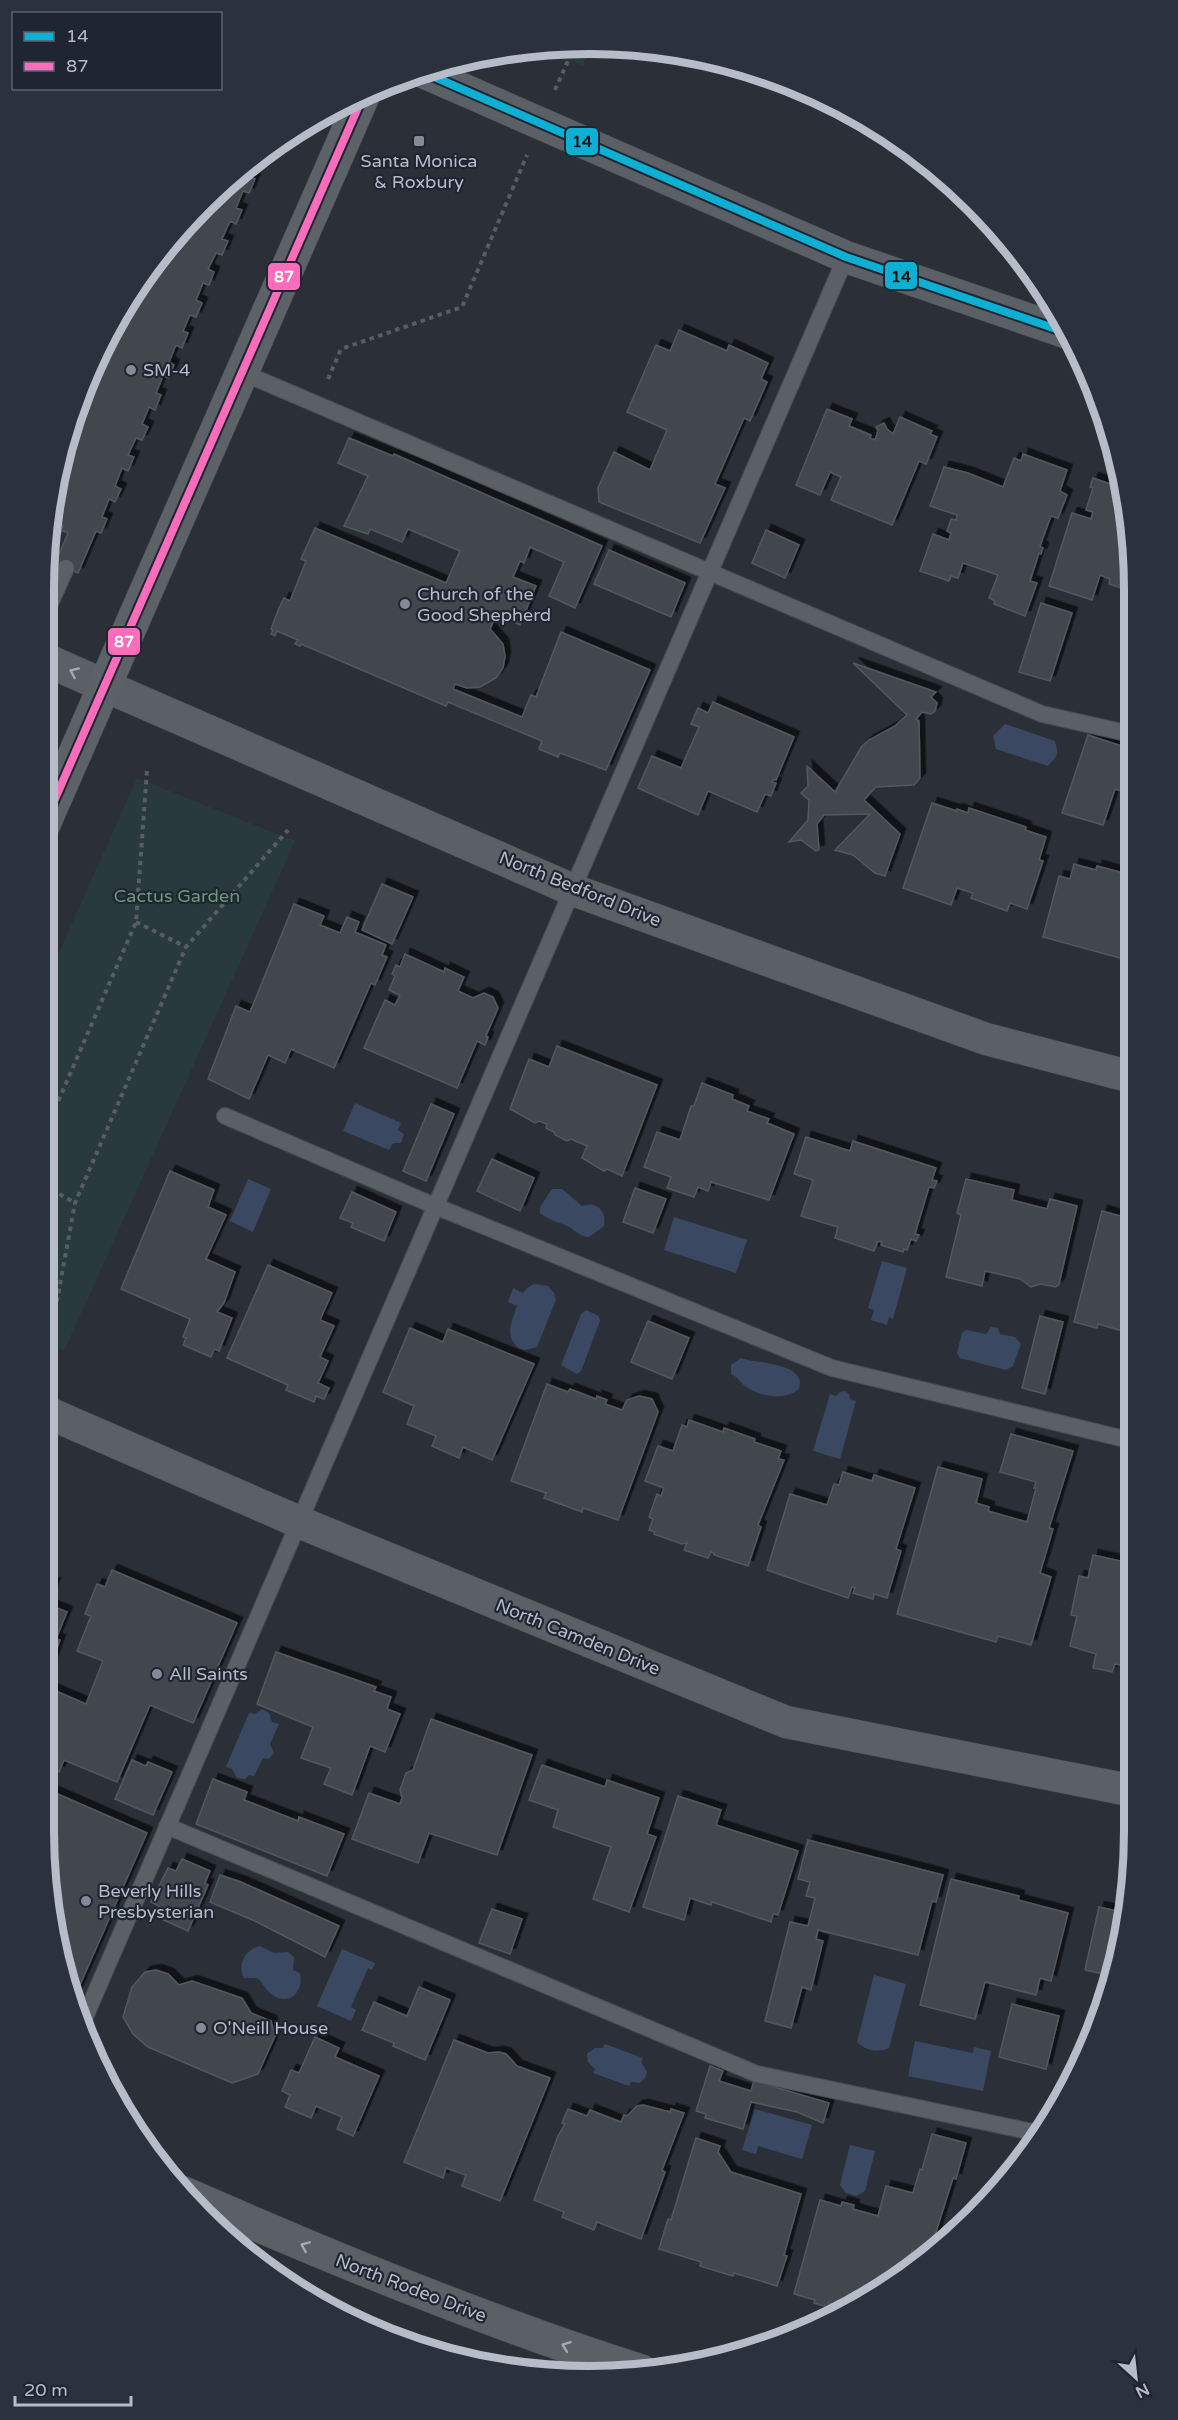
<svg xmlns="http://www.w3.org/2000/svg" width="1178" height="2420" font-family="'Varela Round',sans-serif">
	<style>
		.green { fill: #283a3d }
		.water { fill: #3a4961 }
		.building { fill: #42464d; stroke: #53585f; stroke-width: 1.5; filter: url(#shadow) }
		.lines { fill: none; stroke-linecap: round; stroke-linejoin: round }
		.service-casing { stroke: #474b51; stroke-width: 18 }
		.minor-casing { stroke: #474b51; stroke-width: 33 }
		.tertiary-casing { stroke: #474b51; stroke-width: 34 }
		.primary-casing { stroke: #494d55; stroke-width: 34 }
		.path { stroke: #595d62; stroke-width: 4; stroke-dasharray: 4.5 4.5; stroke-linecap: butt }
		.service { stroke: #5b5f66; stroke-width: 16 }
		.minor { stroke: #5b5f66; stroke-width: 32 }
		.tertiary { stroke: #5b5f66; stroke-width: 33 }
		.primary { stroke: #5d6168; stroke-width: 33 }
		.bus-1-casing { stroke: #1f2632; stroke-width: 12 }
		.bus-2-casing { stroke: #1f2632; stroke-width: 12 }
		.bus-1 { stroke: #0dafd3; stroke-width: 8 }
		.bus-2 { stroke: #fb6dba; stroke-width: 8 }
		.oneway { stroke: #a4a9b4 }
		.poi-dot { fill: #858b96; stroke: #1f2632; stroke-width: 2 }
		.labels { text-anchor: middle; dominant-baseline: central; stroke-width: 4.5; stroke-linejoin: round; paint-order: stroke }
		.poi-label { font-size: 18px; fill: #b6bcc8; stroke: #1f2632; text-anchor: start }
		.street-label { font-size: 18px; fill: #b6bcc8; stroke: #1f2632 }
		.park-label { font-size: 18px; fill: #6e9779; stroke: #1f2632 }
		.rim { fill: none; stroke: #b6bcc8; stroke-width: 8 }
		.line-badge { stroke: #1f2632; stroke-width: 2 }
		.badge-label { font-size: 16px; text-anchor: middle; font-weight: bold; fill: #fff }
		.pale-badge-label { font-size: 16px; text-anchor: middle; font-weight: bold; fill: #111 }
	</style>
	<defs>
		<filter id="shadow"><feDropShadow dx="5.5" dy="-5.5" stdDeviation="0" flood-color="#0009"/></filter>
	</defs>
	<rect width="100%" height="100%" fill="#2b3038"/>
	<g class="green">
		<path d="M589,44H593L583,66L539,48Z"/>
		<path d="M137,778L295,841L64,1351L44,1341V986Z"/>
	</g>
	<g class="water">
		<path d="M1005,724L1055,741C1059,757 1058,754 1048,766L996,749L993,736Z"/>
		<path d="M355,1103L401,1123L398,1130L404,1134L401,1143H393L389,1150L343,1131Z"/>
		<path d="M248,1179L271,1189L253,1232L230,1221Z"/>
		<path d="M552,1189H562L582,1206C597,1201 607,1211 604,1226L589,1237C579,1237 576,1230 567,1226C558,1222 549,1220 540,1213V1207Z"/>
		<path d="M674,1217L747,1240L736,1273L664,1250Z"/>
		<path d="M882,1261L907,1268L893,1319L889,1317L887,1325L871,1320L874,1310L868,1308Z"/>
		<path d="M534,1284L548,1286L554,1293L556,1300L537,1347L525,1350L518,1348C504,1334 512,1322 517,1306L508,1302L513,1288L523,1293L527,1288Z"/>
		<path d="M586,1310L599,1316L600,1321L581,1371L577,1374L561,1365L581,1314Z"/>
		<path d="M991,1327L998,1328L1000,1334L1015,1337L1021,1344L1013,1366L1006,1370L960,1358L957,1353L962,1333L966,1330L986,1334Z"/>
		<path d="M741,1358C757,1364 807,1362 799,1389C785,1401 760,1397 745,1386C740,1382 738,1377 731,1374V1365Z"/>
		<path d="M845,1391L849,1394L850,1399L856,1401L840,1459L813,1451L830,1394L836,1396L840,1392Z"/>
		<path d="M262,1709L269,1713L272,1722L279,1724L270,1744L274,1753L269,1759L263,1758L254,1776L249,1775L245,1779L237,1778L232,1769L226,1767L249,1713L255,1714Z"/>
		<path d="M260,1946L274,1953L288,1952L294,1957L293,1970L300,1973C304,1993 288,2008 270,1993C265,1989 263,1982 257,1978H244C236,1964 247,1949 260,1946Z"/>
		<path d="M342,1949L375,1963L372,1970L368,1968L351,2007L356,2010L351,2021L317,2006Z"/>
		<path d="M874,1975L906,1984L889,2048C877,2053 866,2051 857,2042Z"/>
		<path d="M915,2041L973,2053L974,2047L991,2051L983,2091L908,2076Z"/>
		<path d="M605,2044L643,2058L641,2062L647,2072L645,2078L640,2083L631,2082L629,2086L593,2073L595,2069L588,2062L587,2054L595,2048H603Z"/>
		<path d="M755,2109L812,2125L802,2159L758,2146L756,2154L742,2150Z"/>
		<path d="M850,2145L875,2151L865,2191L856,2196L846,2193L840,2185Z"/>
		<path d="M1008,2158L1021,2161L1008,2176L1004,2175Z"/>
	</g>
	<g class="building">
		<path d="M696,54L745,69L742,74L724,66L722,70L700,60L702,57Z"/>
		<path d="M789,82L798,85L872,129L785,91Z"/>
		<path d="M257,159L249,177L255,179L249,193L243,191L236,208L242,210L236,224L230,221L222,239L228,241L222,255L216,253L208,269L214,272L209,285L203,283L196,300L202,303L196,317L190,315L183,331L188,333L182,348L176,345L169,362L174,365L169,378L163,376L156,393L161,395L155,410L149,407L142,424L148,427L142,440L136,438L128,455L134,457L128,471L122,468L115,486L121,489L115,502L109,499L102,517L107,519L101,533L96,531L78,573L55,563L68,533L50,525L54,482L85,380L136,286L204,203Z"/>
		<path d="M679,330L727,351L729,345L768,363L761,379L767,382L750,421L744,418L715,484L725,488L700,543L599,502L598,488L614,452L650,470L667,430L627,412L656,345L670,351Z"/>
		<path d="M827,409L852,419L849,426L871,435L870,438L875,440L878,431L876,427L884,423L887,429L893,434L900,417L932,431L930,434L937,437L926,464L919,461L892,525L831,500L841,477L830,472L820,495L796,485Z"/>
		<path d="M349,438L393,456L394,454L602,546L575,608L549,596L564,562L530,547L524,563L520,561L513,577L536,586L520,625L497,614L490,629L503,644L505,656L503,668L496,678L480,687L467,688L455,684L453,689L522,717L531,695L536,697L561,632L650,670L606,770L560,753L558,757L539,749L542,741L448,702L446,706L301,644L300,646L295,644L298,640L277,631L275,636L271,634L273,630L271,629L279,608L284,598L290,601L306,561L301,559L315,528L446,583L460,551L408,529L402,542L370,529L368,534L344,526L368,476L338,463Z"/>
		<path d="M1023,454L1067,470L1060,491L1067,495L1058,518L1051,516L1040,546L1043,548L1041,554L1039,553L1030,581L1037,583L1025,616L994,604L995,601L989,598L998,575L963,563L958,578L951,576L949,581L920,571L933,534L949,540L951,533L947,531L951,519L956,520L957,515L930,506L944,467L968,473L1003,487L1014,458L1021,461Z"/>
		<path d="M1093,478L1122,488L1130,517V591L1109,584L1110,579L1100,575L1092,600L1049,586L1072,513L1091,519L1093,512L1086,510L1093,488L1090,487Z"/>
		<path d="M766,530L799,545L785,578L752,563Z"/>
		<path d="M609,550L685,583L671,617L594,584Z"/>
		<path d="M1041,603L1072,613L1050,681L1019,672Z"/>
		<path d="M853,663L936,692L931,697L937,703L935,711L931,714L922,712L916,719L919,721L920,778L914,785L876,787L864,800L900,834L885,876L875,873L853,855L835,850L870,814L824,815L817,824L819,850L816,851L801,840L789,842L808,820L809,800L801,793L808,786L807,766L835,792L862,746L869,740L895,726L907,715Z"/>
		<path d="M713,702L794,737L776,780L773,779L772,782L776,783L771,796L765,794L757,812L708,791L698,815L638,788L652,756L681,768L699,727L691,724L698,708L708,713Z"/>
		<path d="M1088,735L1131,749V774L1125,792L1115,789L1103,825L1062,813Z"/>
		<path d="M932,803L957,811V809L968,813L969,808L1026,827L1025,830L1046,837L1039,860L1043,861L1027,909L1010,903L1007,911L971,898L973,893L957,888L951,905L903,888Z"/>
		<path d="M1074,864L1096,870L1097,866L1131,875V961L1043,937L1059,876L1070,879Z"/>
		<path d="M382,884L413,897L392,944L362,930Z"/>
		<path d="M294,904L324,916L320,925L340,933L347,917L359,922L355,932L386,945L382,955L387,957L375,985L371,983L334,1068L291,1049L285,1063L268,1055L249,1099L208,1079L236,1006L250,1012Z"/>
		<path d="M405,954L444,972L445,968L464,977L458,991L473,998L484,993L493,997L498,1008L486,1036L488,1037L485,1045L477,1041L457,1088L364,1048L385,1000L395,1005L400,995L389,990L395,976L392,974L396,965L400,967Z"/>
		<path d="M557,1046L657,1085L622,1176L607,1169L604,1171L582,1158L587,1146L571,1139L567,1141L555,1135L554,1132L546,1128L547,1124L539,1121L535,1123L510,1109L529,1059L549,1067Z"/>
		<path d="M702,1083L733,1095L732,1099L749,1106L747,1111L769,1119L767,1123L794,1134L769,1200L711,1182L708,1191L698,1187L694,1197L667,1188L671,1177L644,1167L657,1132L680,1140L691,1106H694Z"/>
		<path d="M431,1104L454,1114L426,1181L403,1171Z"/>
		<path d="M806,1137L850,1151L853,1141L936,1168L932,1180L937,1181L934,1188L929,1187L915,1234L919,1235L916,1241L911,1239L907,1250L904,1249L903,1252L881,1245L882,1242L878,1241L874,1251L835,1238L838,1227L801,1216L813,1180L794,1174Z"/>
		<path d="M492,1159L534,1178L520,1211L477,1191Z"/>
		<path d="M170,1171L214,1190L208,1207L226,1215L206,1259L235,1272L224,1303L217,1312L232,1318L219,1351L214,1349L211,1357L183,1345L186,1338L183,1337L190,1319L121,1289Z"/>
		<path d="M966,1179L1014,1190L1012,1200L1047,1209L1050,1199L1077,1206L1059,1284L1056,1287L1040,1284L1031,1287L1020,1279L985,1271L982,1286L946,1277L961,1215L957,1213Z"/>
		<path d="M635,1188L666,1199L653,1233L623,1222Z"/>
		<path d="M352,1192L396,1212L384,1241L351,1227L353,1223L340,1218Z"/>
		<path d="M1102,1211L1132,1219L1133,1334L1098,1324L1097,1328L1074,1322Z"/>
		<path d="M268,1265L332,1293L320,1320L334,1326L320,1357L328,1361L318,1383L329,1388L324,1399L316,1396L314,1402L286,1390L288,1385L227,1358Z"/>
		<path d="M1040,1316L1063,1322L1045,1394L1022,1388Z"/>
		<path d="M648,1321L689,1338L672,1379L631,1362Z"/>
		<path d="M410,1328L443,1342L448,1329L534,1364L492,1460L463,1447L459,1458L432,1446L436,1436L407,1424L414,1406L383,1392Z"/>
		<path d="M547,1384L568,1392L570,1389L596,1399L597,1396L607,1400L605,1404L622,1410L627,1400L639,1396L652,1399L658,1412L618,1520L583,1508L582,1512L544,1498L546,1493L511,1481Z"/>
		<path d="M689,1420L723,1432L724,1428L755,1439L754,1442L781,1451L778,1459L784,1460L758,1525L761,1527L748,1566L714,1555V1553L711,1552L708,1558L684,1550L687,1543L682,1544L654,1534L655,1532L649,1530L653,1519L649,1517L657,1494L661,1496L664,1488L645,1481L658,1446L673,1451L682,1425L687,1427Z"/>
		<path d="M1011,1434L1073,1451L1049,1528L1053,1529L1040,1573L1051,1577L1031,1645L998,1636L996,1642L897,1614L938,1467L982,1479L976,1503L989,1507L988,1511L1027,1522L1036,1488H1034L1036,1482L1000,1472Z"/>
		<path d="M843,1472L872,1481L874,1475L915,1488L896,1549L901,1551L887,1598L874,1594L873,1599L853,1593L855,1588L852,1587L848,1598L767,1570L790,1494L827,1505L834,1484L839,1485Z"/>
		<path d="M1093,1555L1134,1564V1667L1115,1664L1112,1672L1093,1668L1096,1654L1070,1646L1077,1616L1071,1615L1079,1576L1088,1578Z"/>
		<path d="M112,1570L237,1623L193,1723L150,1705L117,1782L64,1760L59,1772L44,1765V1686L86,1704L103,1661L77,1651L91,1616L85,1614L97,1584L105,1587Z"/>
		<path d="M44,1580L55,1584L47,1601L51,1602L49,1605L67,1612L56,1639L60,1640L52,1662L45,1660L44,1664Z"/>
		<path d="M276,1652L376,1687L374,1691L391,1697L387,1709L400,1714L385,1752L370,1746L352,1795L324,1784L331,1768L301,1758L313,1727L257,1704Z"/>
		<path d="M431,1719L532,1755L497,1855L429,1833L418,1863L352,1839L369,1793L400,1804L402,1798L400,1790L406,1773L413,1770Z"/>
		<path d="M132,1760L146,1766L148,1762L172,1772L153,1815L115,1799Z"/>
		<path d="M542,1765L605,1787L607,1780L659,1798L647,1834L656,1837L629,1912L593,1899L611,1847L553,1827L558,1810L529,1800Z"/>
		<path d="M213,1779L247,1792L244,1800L298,1821L299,1817L344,1834L327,1876L196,1824Z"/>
		<path d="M44,1788L147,1833L72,2003L44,1831Z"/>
		<path d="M678,1796L721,1810L716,1825L798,1851L778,1915L773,1914L771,1922L712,1902L711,1905L690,1898L684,1920L643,1907Z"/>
		<path d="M808,1840L943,1875L936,1902L932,1901L918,1955L818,1930L816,1939L823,1941L811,1990L802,1987L791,2028L765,2021L790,1922L808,1926L815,1898L806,1896L810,1882L798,1879Z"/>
		<path d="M182,1859L210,1871L205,1883L208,1885L188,1931L155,1916L159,1906L151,1902L168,1868L176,1871Z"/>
		<path d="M220,1875L241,1882L339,1926L325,1957L255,1921L210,1902Z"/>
		<path d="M951,1879L1019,1896L1018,1900L1068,1913L1051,1981L1040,1978L1036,1995L985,1982L975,2019L920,2005Z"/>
		<path d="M1099,1907L1126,1913L1124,1938L1112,1976L1085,1970Z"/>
		<path d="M492,1909L522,1919L510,1954L479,1943Z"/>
		<path d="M156,1970L168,1974L179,1985L192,1981L242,1998L251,2013L271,2021L275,2036L258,2074L232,2083L148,2047L133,2034L123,2017L132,1987L145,1972Z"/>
		<path d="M419,1987L450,2000L425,2060L393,2046L394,2043L362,2030L374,2002L407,2016Z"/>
		<path d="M1012,2004L1059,2016L1046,2069L999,2057Z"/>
		<path d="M315,2037L339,2048L335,2057L379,2076L353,2136L337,2129L342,2117L316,2106L311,2118L285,2107L290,2095L282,2091L291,2070L299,2073Z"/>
		<path d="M454,2040L488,2053L499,2052L506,2054L517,2066L550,2078L500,2201L462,2186L466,2175L446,2168L443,2178L404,2162Z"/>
		<path d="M710,2066L723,2071L719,2081L751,2091L754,2081L829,2103L823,2123L797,2112L751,2102L743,2129L705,2118L706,2114L696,2111Z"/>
		<path d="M643,2105L670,2112L671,2109L684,2113L662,2170L665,2172L641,2239L597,2222L594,2230L562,2217L564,2212L534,2200L558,2136L565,2124L562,2123L568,2109L587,2116L590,2110L621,2122L624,2115L627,2116L637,2106Z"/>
		<path d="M932,2134L966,2143L956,2179L953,2178L931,2248L923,2254L912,2250L908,2265L844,2310L843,2307L829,2303L828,2307L814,2303L815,2300L794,2294L820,2200L841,2206L842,2202L854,2205L853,2209L878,2216L886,2186L913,2193L920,2169L922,2170Z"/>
		<path d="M696,2138L720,2146L718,2152L731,2172L801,2194L784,2255L787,2256L777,2286L734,2273L733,2276L700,2266L701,2262L659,2249L668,2219L671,2220Z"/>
		<path d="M970,2209L979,2211L957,2230L960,2215Z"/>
	</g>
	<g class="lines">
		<g class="service-casing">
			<g id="service">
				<path d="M241,372L1042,714L1131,734"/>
				<path d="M48,542L55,527"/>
				<path d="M44,617L66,568"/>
				<path d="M225,1116L435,1206L832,1368L1133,1441"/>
				<path d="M167,1826L757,2074L1042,2134"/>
				<path d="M82,2024L846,257"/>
			</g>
		</g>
		<g class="minor-casing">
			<g id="minor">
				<path d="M423,72L846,257L1065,332"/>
				<path d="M105,686L573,890L986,1039L1132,1077"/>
				<path d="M44,1411L299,1522L786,1722L1134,1791"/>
			</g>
		</g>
		<g class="tertiary-casing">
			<g id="tertiary">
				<path d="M44,659L105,686"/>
				<path d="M184,2193C334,2259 485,2321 641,2371"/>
			</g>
		</g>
		<g class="primary-casing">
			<path id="primary" d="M44,824L364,94"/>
		</g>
		<g class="path">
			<path d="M555,90L575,45"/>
			<path d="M328,379L341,349L462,307L527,155"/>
			<path d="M136,922L186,947"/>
			<path d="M44,1134L136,922L147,770"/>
			<path d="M44,1185L75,1203"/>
			<path d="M47,1355L75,1203L186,947L288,830"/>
		</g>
		<use href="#service" class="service"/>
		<use href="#minor" class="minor"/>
		<use href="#tertiary" class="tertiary"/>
		<use href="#primary" class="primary"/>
		<g class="bus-1-casing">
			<path id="bus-1" d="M423,72L846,257L1065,332"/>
		</g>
		<g class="bus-2-casing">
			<path id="bus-2" d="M44,824L364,94"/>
		</g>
		<use href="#bus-1" class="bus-1"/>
		<use href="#bus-2" class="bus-2"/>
	</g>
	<defs><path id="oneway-chevron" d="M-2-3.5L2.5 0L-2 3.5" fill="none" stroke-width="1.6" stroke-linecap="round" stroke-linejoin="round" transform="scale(1.5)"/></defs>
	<g class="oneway">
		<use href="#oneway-chevron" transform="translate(74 672) rotate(-156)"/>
		<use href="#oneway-chevron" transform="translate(305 2246) rotate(-157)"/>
		<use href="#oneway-chevron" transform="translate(566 2346) rotate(-160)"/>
	</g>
	<g class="poi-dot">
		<rect x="413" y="135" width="12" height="12" rx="3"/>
		<circle cx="131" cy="370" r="6"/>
		<circle cx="405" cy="604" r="6"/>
		<circle cx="157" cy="1674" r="6"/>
		<circle cx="86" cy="1901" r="6"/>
		<circle cx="201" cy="2028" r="6"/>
	</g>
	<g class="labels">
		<g class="poi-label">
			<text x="419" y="161" text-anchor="middle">Santa Monica<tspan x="419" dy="21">&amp; Roxbury</tspan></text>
			<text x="143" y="370">SM-4</text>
			<text x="417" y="594">Church of the<tspan x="417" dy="21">Good Shepherd</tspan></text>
			<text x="169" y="1674">All Saints</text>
			<text x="98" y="1891">Beverly Hills<tspan x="98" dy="21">Presbysterian</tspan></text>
			<text x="213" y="2028">O'Neill House</text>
		</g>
		<g class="street-label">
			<text transform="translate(580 889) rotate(22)">North Bedford Drive</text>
			<text transform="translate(578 1637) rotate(22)">North Camden Drive</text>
			<text transform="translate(411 2288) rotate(21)">North Rodeo Drive</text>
		</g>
		<g class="park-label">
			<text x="177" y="896">Cactus Garden</text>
		</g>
	</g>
	<path d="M0 0H1178V2420H0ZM589 54H589A535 535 0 0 1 1124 589V1831A535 535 0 0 1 589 2366H589A535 535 0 0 1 54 1831V589A535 535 0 0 1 589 54Z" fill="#2b323e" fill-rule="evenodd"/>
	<path class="rim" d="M589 54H589A535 535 0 0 1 1124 589V1831A535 535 0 0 1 589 2366H589A535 535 0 0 1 54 1831V589A535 535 0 0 1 589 54Z"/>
	<g class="line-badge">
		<rect x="565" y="127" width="34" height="29" rx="6" fill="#0dafd3"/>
		<rect x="884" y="261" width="34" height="29" rx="6" fill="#0dafd3"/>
		<rect x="267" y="262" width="34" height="29" rx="6" fill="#fb6dba"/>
		<rect x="107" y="627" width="34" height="29" rx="6" fill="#fb6dba"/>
	</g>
	<g class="badge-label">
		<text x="284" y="282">87</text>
		<text x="124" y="647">87</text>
	</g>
	<g class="pale-badge-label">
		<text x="582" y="147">14</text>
		<text x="901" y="282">14</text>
	</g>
	<rect x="12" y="12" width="210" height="78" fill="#1f2632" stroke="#5b626e" stroke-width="1.5"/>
	<rect x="24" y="32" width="30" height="9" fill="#0dafd3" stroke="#5b626e" stroke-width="1.5"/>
	<text x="66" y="42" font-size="18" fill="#b6bcc8">14</text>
	<rect x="24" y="62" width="30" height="9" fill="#fb6dba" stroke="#5b626e" stroke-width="1.5"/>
	<text x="66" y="72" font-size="18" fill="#b6bcc8">87</text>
	<g transform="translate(1136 2378) rotate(153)" stroke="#1f2632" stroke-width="4.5" paint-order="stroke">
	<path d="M0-4.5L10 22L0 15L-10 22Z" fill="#b6bcc8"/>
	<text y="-9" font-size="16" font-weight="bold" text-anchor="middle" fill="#b6bcc8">N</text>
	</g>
	<path d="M15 2396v9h116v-9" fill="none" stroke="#b6bcc8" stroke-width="3"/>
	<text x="24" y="2396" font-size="18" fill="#b6bcc8" stroke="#1f2632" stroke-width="4.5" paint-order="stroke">20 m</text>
</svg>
